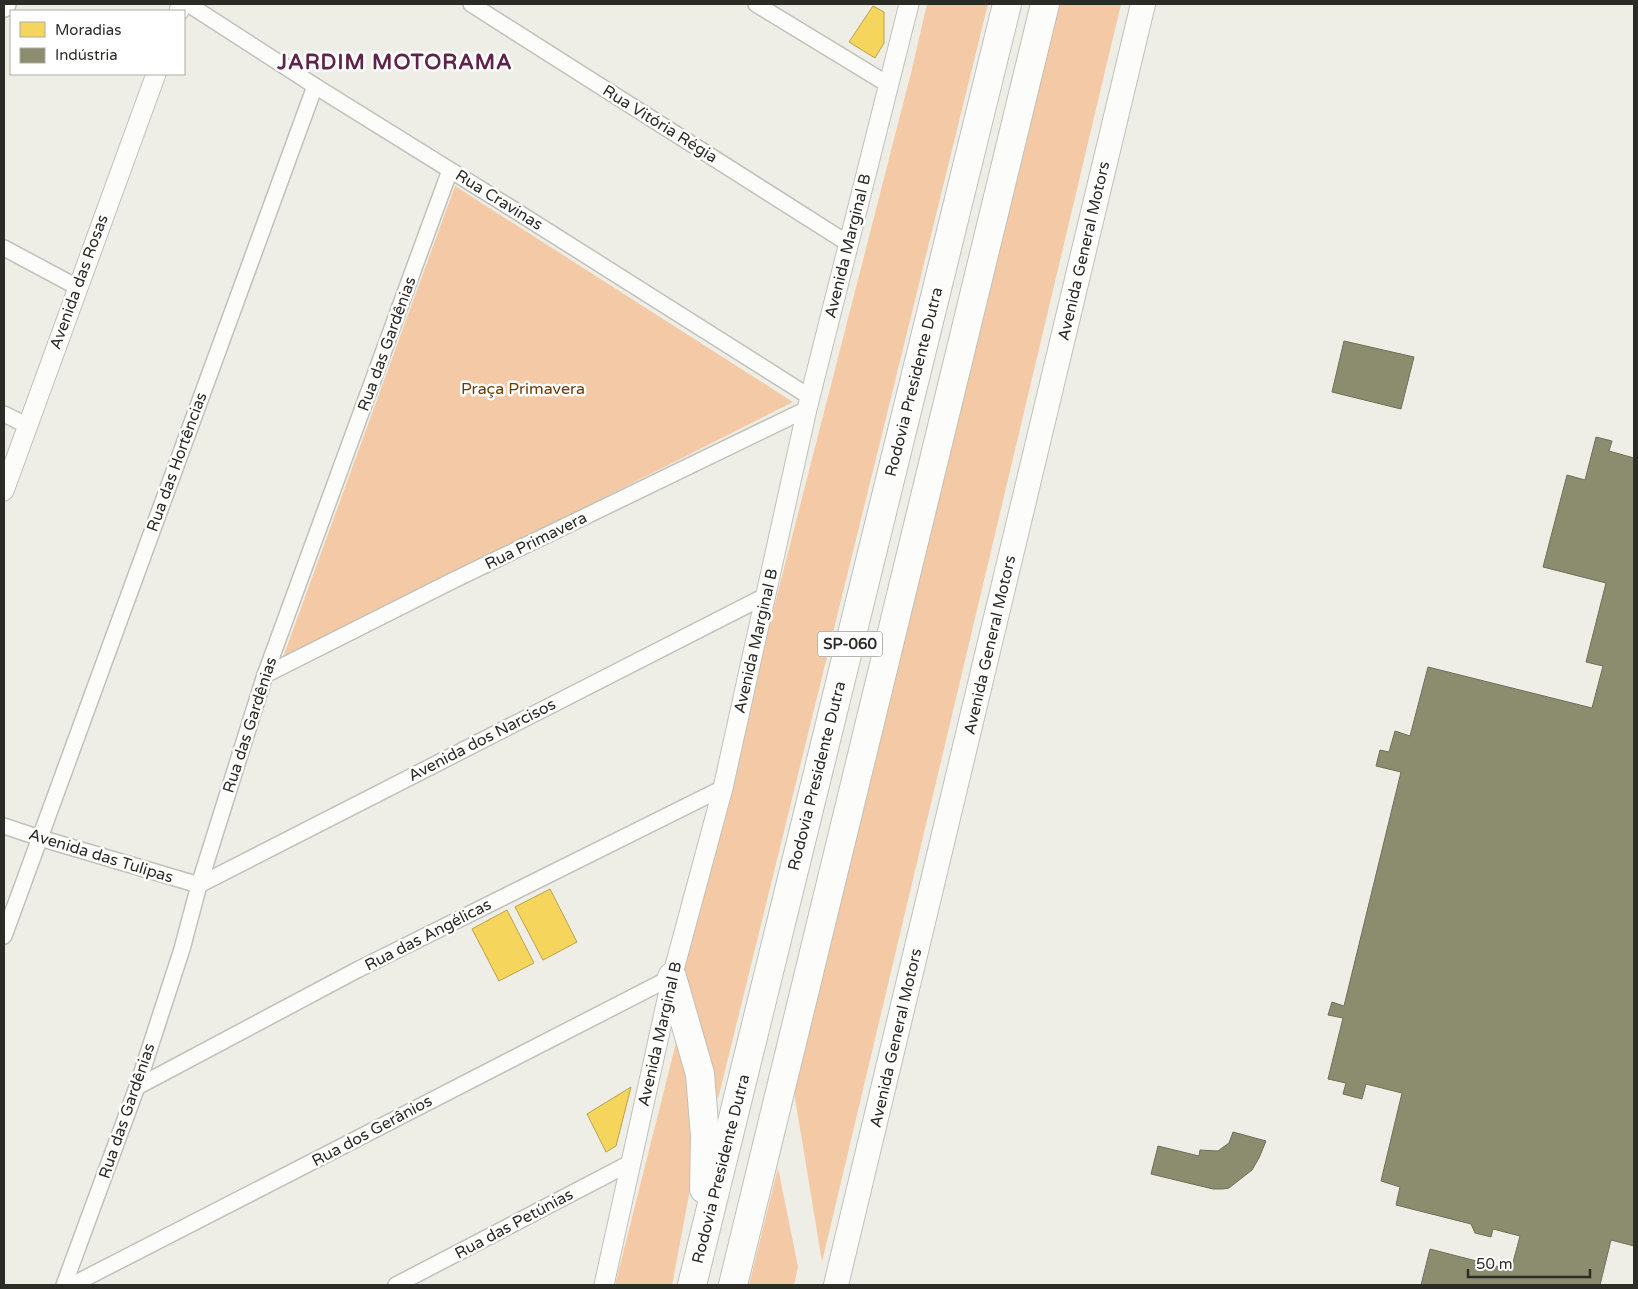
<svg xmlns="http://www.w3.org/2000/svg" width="1638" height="1289" font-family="'Varela Round',sans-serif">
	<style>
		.green { fill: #f3caa5 }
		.homes { fill: #f6d55c; stroke: #b9a24c }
		.industry { fill: #8c8c6e; stroke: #6f6f59 }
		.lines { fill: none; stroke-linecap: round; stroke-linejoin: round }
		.minor-casing { stroke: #c1c1bb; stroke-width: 18 }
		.tertiary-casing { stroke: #c1c1bb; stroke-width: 21 }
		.secondary-casing { stroke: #c1c1bb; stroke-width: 24 }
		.primary-casing { stroke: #c1c1bb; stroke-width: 26 }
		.motorway-casing { stroke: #c1c1bb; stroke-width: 30 }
		.minor { stroke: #fcfcfb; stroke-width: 15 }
		.tertiary { stroke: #fcfcfb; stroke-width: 19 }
		.secondary { stroke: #fcfcfb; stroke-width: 21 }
		.primary { stroke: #fcfcfb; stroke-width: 24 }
		.motorway { stroke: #fcfcfb; stroke-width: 28 }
		.labels { text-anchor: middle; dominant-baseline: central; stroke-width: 5; stroke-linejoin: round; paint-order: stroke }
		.shield { fill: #fff; stroke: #6b6b68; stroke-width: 1 }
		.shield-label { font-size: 15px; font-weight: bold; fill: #2c2c27 }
		.street-label { font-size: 16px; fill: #2c2c27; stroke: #fff }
		.park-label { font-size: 16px; fill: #6c3b06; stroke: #fff }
		.district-label { font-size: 21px; font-weight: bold; letter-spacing: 1px; fill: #602247; stroke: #fff }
	</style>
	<rect width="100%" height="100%" fill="#eeeee6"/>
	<g class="green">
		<path d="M927,4H988L718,1099L689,1006L681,970L912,69Z"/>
		<path d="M1057,4H1121L822,1262L793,1086Z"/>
		<path d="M455,186L793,402L282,660Z"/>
		<path d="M676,1043L689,1078L696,1158L672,1285H615Z"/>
		<path d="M778,1168L798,1267L794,1285H749Z"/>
	</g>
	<g class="homes">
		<path d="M873,6L884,12V43L875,58L849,42Z"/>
		<path d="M550,889L577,942L543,960L515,907Z"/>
		<path d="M507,910L534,963L499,981L472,929Z"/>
		<path d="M631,1087L616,1146L606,1152L587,1114Z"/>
	</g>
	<g class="industry">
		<path d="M1344,341L1414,357L1401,409L1332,392Z"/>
		<path d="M1596,437L1612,441L1609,451L1634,458V1246L1611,1240L1600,1285H1421L1430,1249L1511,1270L1520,1236L1493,1229L1491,1237L1475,1233L1471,1224L1396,1205L1400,1187L1381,1181L1402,1093L1366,1084L1362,1099L1343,1094L1346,1083L1328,1079L1343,1018L1328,1015L1332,1002L1344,1006L1401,772L1376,766L1380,750L1389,752L1395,731L1410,736L1428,667L1592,708L1603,666L1586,662L1606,583L1543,567L1567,475L1585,480Z"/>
		<path d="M1233,1132L1266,1141L1259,1158L1252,1170L1229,1188L1223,1189H1213L1151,1174L1158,1146L1199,1156L1200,1150L1218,1151L1222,1148L1229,1143Z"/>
	</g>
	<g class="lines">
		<g class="minor-casing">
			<g id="minor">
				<path d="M188,4L315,86L508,206L810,397"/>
				<path d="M471,4L849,244"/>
				<path d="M756,4L889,85"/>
				<path d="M4,248L77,287"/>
				<path d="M4,414L28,426"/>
				<path d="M265,675L452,581L807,409"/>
				<path d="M4,826L40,838L199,885L767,595"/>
				<path d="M4,936L315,86"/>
				<path d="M137,1087L357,970L723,788"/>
				<path d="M64,1285L137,1087L182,949L199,885L265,675L450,170"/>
				<path d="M72,1285L672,977"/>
				<path d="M396,1285L632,1162"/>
			</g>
		</g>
		<g class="tertiary-casing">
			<g id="tertiary">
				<path d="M179,11L181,4"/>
				<path d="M4,491L156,74"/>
				<path d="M604,1285L672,977L723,788L807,409L909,4"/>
			</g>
		</g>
		<g class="secondary-casing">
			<path id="secondary" d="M4,6L5,4"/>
		</g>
		<g class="primary-casing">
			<path id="primary" d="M836,1285L1143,4"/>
		</g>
		<g class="motorway-casing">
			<g id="motorway">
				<path d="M672,977L700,1074L705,1136L704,1189"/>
				<path d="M692,1285L1007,4"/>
				<path d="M733,1285L1045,4"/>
			</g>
		</g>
		<use href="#minor" class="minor"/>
		<use href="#tertiary" class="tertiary"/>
		<use href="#secondary" class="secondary"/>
		<use href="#primary" class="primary"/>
		<use href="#motorway" class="motorway"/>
	</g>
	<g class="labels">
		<rect class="shield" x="817.5" y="631.5" width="65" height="25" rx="4"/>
		<g class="shield-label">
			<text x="850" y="644">SP-060</text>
		</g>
		<g class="street-label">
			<text transform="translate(660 124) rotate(32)">Rua Vitória Régia</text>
			<text transform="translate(499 200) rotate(32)">Rua Cravinas</text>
			<text transform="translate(848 246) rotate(-76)">Avenida Marginal B</text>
			<text transform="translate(1084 251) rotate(-77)">Avenida General Motors</text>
			<text transform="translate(79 282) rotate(-70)">Avenida das Rosas</text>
			<text transform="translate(387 344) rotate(-70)">Rua das Gardênias</text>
			<text transform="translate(914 382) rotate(-76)">Rodovia Presidente Dutra</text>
			<text transform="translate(177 462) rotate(-70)">Rua das Hortências</text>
			<text transform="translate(536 541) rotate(-26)">Rua Primavera</text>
			<text transform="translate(756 641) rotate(-77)">Avenida Marginal B</text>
			<text transform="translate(990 645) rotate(-77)">Avenida General Motors</text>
			<text transform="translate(250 725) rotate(-72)">Rua das Gardênias</text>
			<text transform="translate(482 740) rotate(-27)">Avenida dos Narcisos</text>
			<text transform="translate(817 776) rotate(-76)">Rodovia Presidente Dutra</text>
			<text transform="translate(101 856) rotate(17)">Avenida das Tulipas</text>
			<text transform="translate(428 935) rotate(-27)">Rua das Angélicas</text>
			<text transform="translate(660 1034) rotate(-77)">Avenida Marginal B</text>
			<text transform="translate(896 1038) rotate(-77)">Avenida General Motors</text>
			<text transform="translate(127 1111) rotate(-71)">Rua das Gardênias</text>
			<text transform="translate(372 1131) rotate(-28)">Rua dos Gerânios</text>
			<text transform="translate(721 1169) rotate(-76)">Rodovia Presidente Dutra</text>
			<text transform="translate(514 1224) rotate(-28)">Rua das Petúnias</text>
		</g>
		<g class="park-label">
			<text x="523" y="389">Praça Primavera</text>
		</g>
		<g class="district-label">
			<text x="395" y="62">JARDIM MOTORAMA</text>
		</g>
	</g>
	<rect width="1638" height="1289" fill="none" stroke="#2c2c27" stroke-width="10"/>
	<rect x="10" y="10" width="175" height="65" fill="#ffffff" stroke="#ababa9"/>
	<rect x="20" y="22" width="25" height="15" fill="#f6d55c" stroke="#ababa9"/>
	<text x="55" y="35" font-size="15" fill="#2c2c27">Moradias</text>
	<rect x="20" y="48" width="25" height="15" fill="#8c8c6e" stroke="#ababa9"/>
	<text x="55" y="60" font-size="15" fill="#2c2c27">Indústria</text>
	<path d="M1468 1269v8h122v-8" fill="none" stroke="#2c2c27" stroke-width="2.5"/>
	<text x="1476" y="1269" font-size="15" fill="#2c2c27" stroke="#ffffff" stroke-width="4" paint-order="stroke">50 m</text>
</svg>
